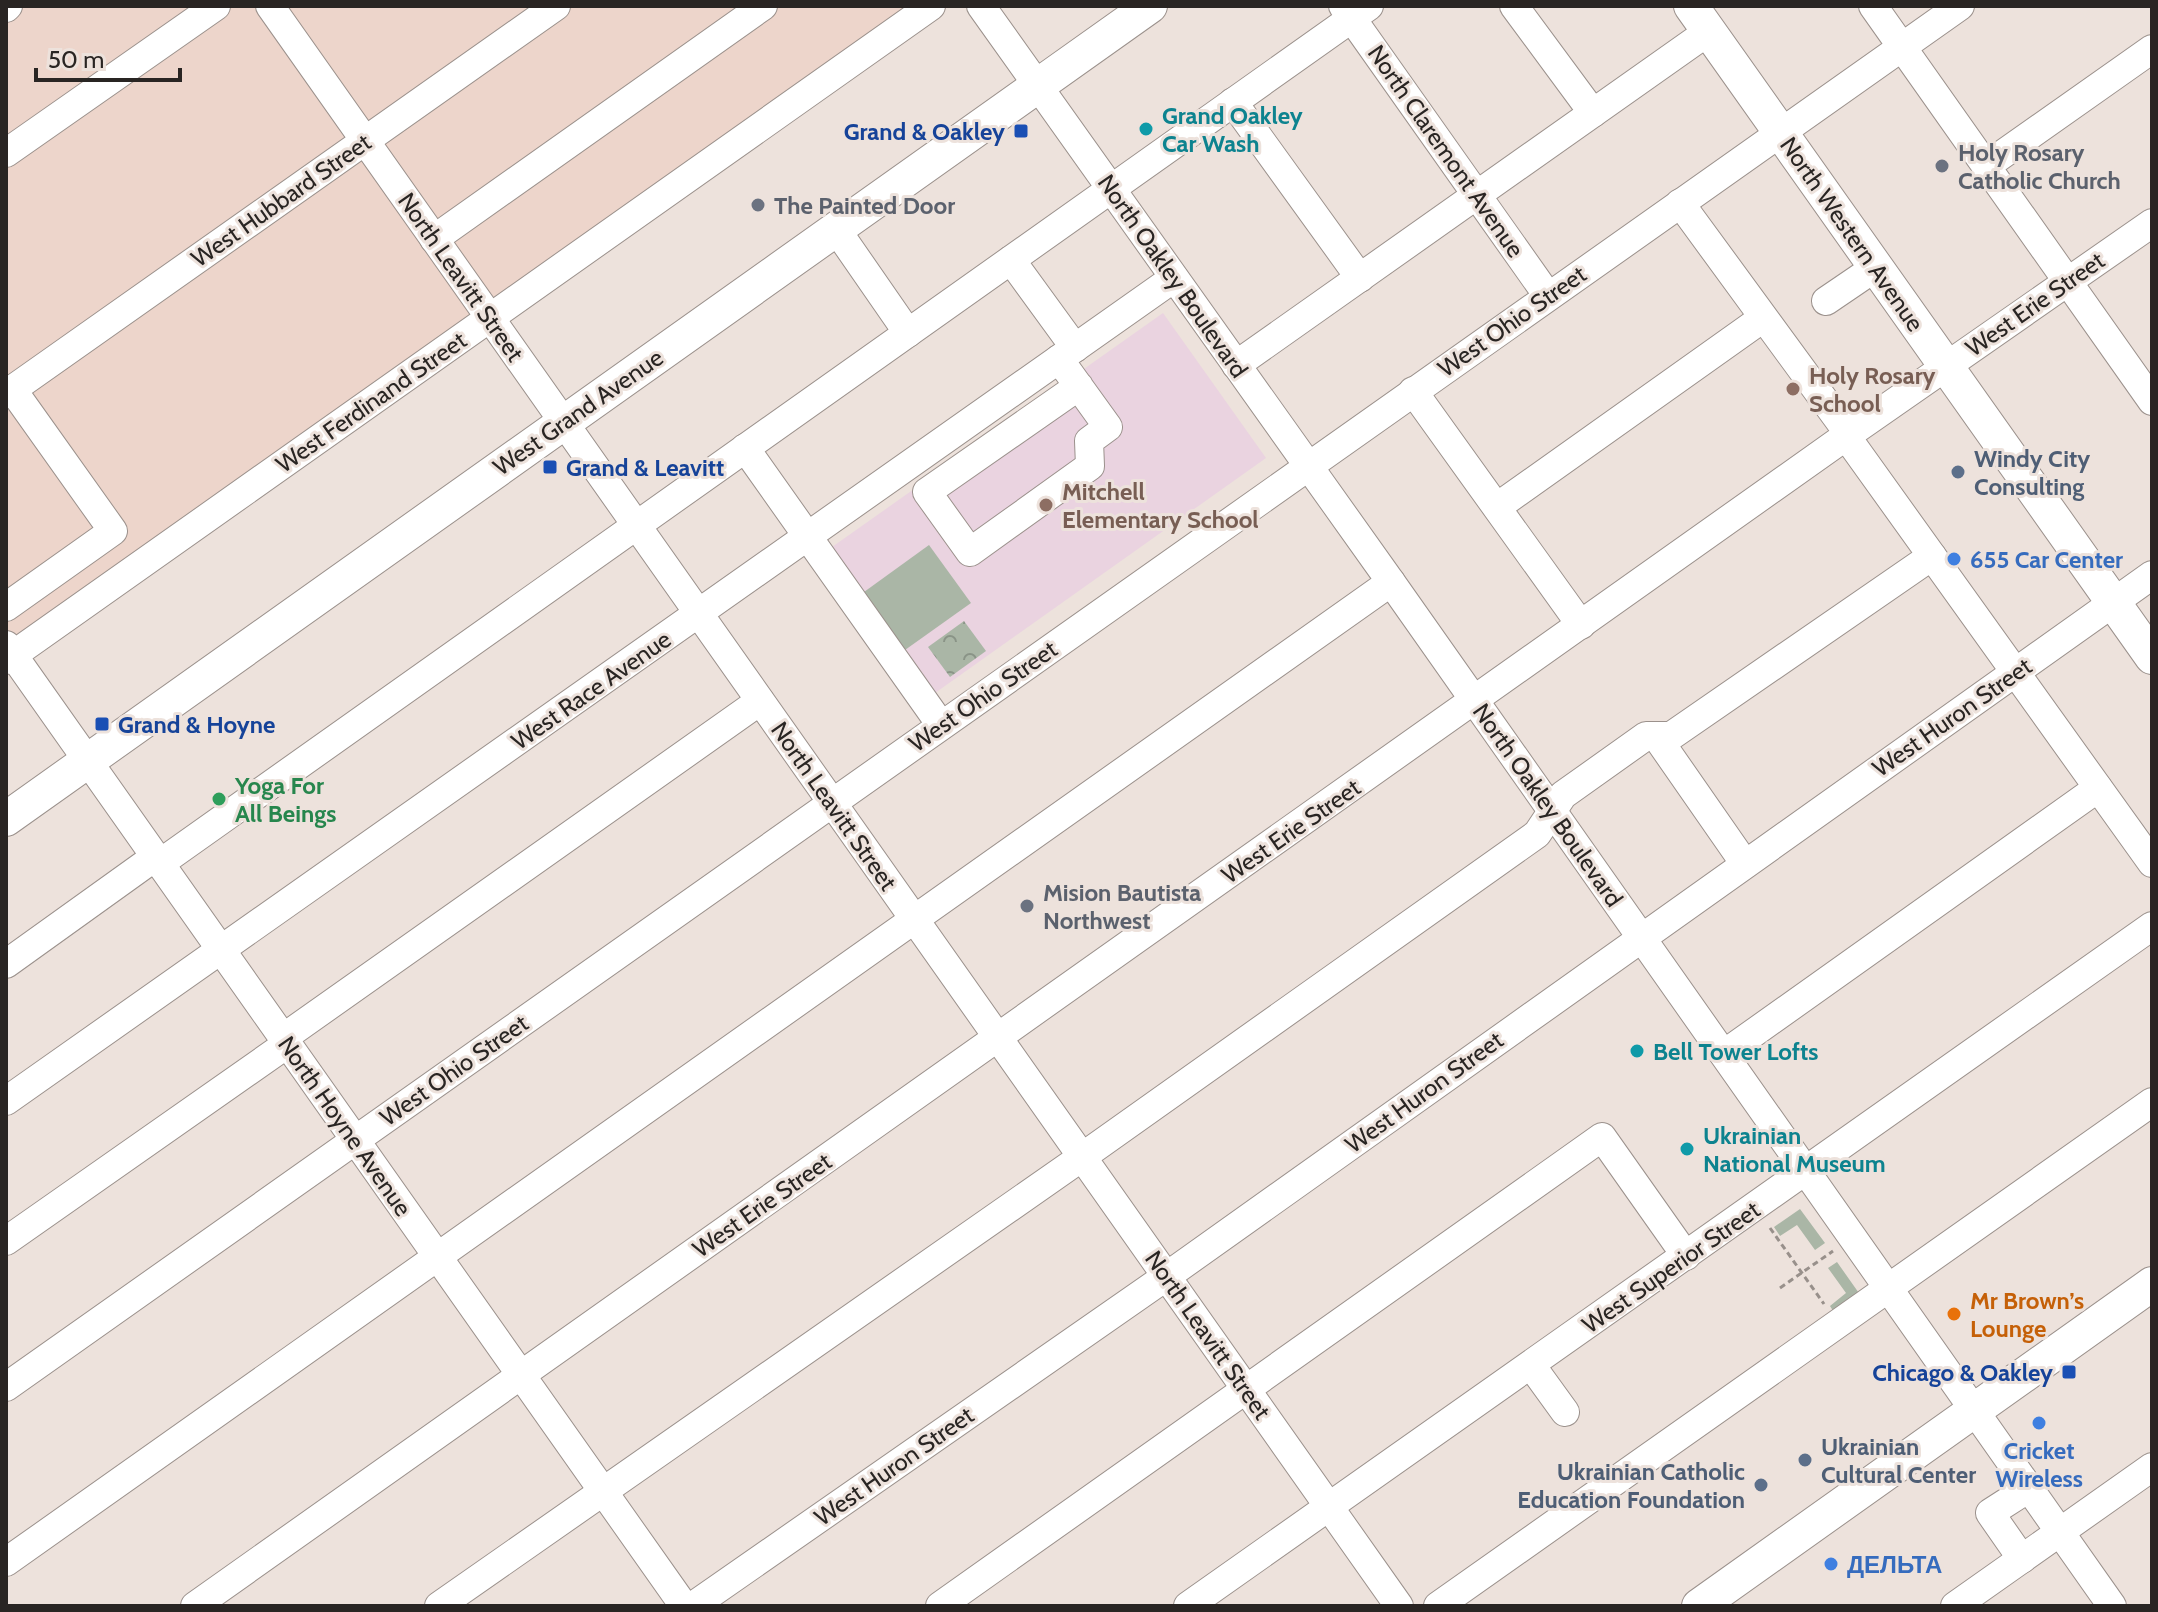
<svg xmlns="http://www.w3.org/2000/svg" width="2158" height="1612" font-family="Cabin,sans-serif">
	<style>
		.industrial { fill: #edd5cb }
		.education { fill: #ead3e0 }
		.grass { fill: #aab6a6 }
		.park { fill: url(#park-crowns) }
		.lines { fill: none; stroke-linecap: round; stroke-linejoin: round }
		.minor-casing { stroke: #9b918c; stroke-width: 30 }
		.major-casing { stroke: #9b918c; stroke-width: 36 }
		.path { stroke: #98908b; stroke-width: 3; stroke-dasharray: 6 4; stroke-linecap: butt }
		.minor { stroke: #fff; stroke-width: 28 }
		.major { stroke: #fff; stroke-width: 34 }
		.culture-dot { fill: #0f9aa8; stroke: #ede2dc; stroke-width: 3 }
		.transit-dot { fill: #1a4fb4; stroke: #ede2dc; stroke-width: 3 }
		.worship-dot { fill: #6b7280; stroke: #ede2dc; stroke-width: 3 }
		.education-dot { fill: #8d6e63; stroke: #ede2dc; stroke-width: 3 }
		.service-dot { fill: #5c6f8a; stroke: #ede2dc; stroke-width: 3 }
		.shop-dot { fill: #3f7fe0; stroke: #ede2dc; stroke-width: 3 }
		.leisure-dot { fill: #2e9e5b; stroke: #ede2dc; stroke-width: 3 }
		.food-dot { fill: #e8710a; stroke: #ede2dc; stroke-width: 3 }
		.labels { text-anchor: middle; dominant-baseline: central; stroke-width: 6; stroke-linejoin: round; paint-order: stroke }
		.culture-label { font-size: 24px; font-weight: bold; fill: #0d838f; stroke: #ede2dc; text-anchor: start }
		.transit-label { font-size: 24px; font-weight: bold; fill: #164399; stroke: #ede2dc; text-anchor: end }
		.street-label { font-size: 24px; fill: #292523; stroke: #ede2dc }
		.worship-label { font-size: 24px; font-weight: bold; fill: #5b616d; stroke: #ede2dc; text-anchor: start }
		.education-label { font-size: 24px; font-weight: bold; fill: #785e54; stroke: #ede2dc; text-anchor: start }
		.service-label { font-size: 24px; font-weight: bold; fill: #4e5e75; stroke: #ede2dc; text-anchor: start }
		.shop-label { font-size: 24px; font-weight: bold; fill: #366cbe; stroke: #ede2dc; text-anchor: start }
		.leisure-label { font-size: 24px; font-weight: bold; fill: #27864d; stroke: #ede2dc; text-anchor: start }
		.food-label { font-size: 24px; font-weight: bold; fill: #c56008; stroke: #ede2dc; text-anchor: start }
	</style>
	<defs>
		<pattern id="park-crowns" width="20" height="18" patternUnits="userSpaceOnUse" patternTransform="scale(2)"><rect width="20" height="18" fill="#aab6a6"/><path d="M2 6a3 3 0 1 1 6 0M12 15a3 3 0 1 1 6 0" fill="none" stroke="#8a9487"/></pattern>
	</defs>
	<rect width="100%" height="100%" fill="#ede2dc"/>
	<path class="industrial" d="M6,6H929L6,663Z"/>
	<path class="education" d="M1163,313L1266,458L928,698L825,552Z"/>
	<g class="grass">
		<path d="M929,545L971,603L905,650L864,592Z"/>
		<path d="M1800,1209L1825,1243L1815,1250L1797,1225L1780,1236L1774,1227Z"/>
		<path d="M1837,1262L1861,1296L1835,1314L1830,1306L1846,1293L1828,1268Z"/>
	</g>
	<path class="park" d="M964,621L986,651L950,677L928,647Z"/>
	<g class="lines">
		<g class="minor-casing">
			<g id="minor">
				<path d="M270,6L1399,1606"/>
				<path d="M981,6L1391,582L2112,1606"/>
				<path d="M1343,6L1548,296"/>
				<path d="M1514,6L1593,113"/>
				<path d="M1873,6L2152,401"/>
				<path d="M6,8L8,6"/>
				<path d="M1233,102L1360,278"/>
				<path d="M6,153L216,6"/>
				<path d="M1986,166L2152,49"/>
				<path d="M1680,203L1849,434"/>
				<path d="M836,229L908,333"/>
				<path d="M434,239L763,6"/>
				<path d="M1011,260L1075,348"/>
				<path d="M1826,301L1876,267"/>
				<path d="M1059,359L1108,427L1089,441L1090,466L970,552L927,492L1079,386"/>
				<path d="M1236,365L1709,31"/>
				<path d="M1413,391L1581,625"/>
				<path d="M6,394L556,6"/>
				<path d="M1846,436L2152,863"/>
				<path d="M745,448L941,725"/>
				<path d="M1497,507L1763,318"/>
				<path d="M6,607L113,531L12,389"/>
				<path d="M6,645L684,1606"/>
				<path d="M6,660L931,6"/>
				<path d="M1656,736L1745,864"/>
				<path d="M159,864L1369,6"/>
				<path d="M6,964L155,857"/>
				<path d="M283,1038L760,701"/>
				<path d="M1724,1054L2098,788"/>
				<path d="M6,1101L1174,278"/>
				<path d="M6,1241L287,1044"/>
				<path d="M1531,1365L1565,1412"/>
				<path d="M6,1387L1960,6"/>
				<path d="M2022,1559L1990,1513L2029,1488"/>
				<path d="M6,1562L1391,582"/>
				<path d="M195,1606L1849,434L2152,223"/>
				<path d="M439,1606L1082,1157L1537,834L1563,795L1646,736H1671L1932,556"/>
				<path d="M693,1606L1167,1276L2152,575"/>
				<path d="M940,1606L1602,1137L1686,1256"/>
				<path d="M1188,1606L2152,926"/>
				<path d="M1438,1606L2152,1102"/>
				<path d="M1955,1606L2152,1467"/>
			</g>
		</g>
		<g class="major-casing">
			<g id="major">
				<path d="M1691,6L2152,657"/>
				<path d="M6,819L1150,6"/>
				<path d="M1699,1606L2152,1284"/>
			</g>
		</g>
		<g class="path">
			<path d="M1770,1228L1824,1304"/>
			<path d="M1780,1288L1833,1251"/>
		</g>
		<use href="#minor" class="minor"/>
		<use href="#major" class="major"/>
	</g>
	<g class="culture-dot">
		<circle cx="1146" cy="129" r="8"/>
		<circle cx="1637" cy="1051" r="8"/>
		<circle cx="1687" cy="1149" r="8"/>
	</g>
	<g class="transit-dot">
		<rect x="1013" y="123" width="16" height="16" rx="4"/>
		<rect x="542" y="459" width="16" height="16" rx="4"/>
		<rect x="94" y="716" width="16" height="16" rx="4"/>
		<rect x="2061" y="1364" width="16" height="16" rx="4"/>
	</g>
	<g class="worship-dot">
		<circle cx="1942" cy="166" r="8"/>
		<circle cx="758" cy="205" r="8"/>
		<circle cx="1027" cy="906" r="8"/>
	</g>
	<g class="education-dot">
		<circle cx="1793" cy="389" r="8"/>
		<circle cx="1046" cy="505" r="8"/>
	</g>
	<g class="service-dot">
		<circle cx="1958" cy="472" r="8"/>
		<circle cx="1805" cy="1460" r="8"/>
		<circle cx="1761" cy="1485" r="8"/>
	</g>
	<g class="shop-dot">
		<circle cx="1954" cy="559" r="8"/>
		<circle cx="2039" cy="1423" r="8"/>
		<circle cx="1831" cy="1564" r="8"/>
	</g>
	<circle class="leisure-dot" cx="219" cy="799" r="8"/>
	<circle class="food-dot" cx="1954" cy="1314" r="8"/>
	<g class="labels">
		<g class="culture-label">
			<text x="1162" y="115">Grand Oakley<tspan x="1162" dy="28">Car Wash</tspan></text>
			<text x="1653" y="1051">Bell Tower Lofts</text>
			<text x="1703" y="1135">Ukrainian<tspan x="1703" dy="28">National Museum</tspan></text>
		</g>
		<g class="transit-label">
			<text x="1005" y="131">Grand &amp; Oakley</text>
			<text x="566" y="467" text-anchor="start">Grand &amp; Leavitt</text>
			<text x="118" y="724" text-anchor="start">Grand &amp; Hoyne</text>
			<text x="2053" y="1372">Chicago &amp; Oakley</text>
		</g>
		<g class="street-label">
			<text transform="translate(1446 151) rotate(55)">North Claremont Avenue</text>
			<text transform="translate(281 200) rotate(-35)">West Hubbard Street</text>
			<text transform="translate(1852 234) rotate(55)">North Western Avenue</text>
			<text transform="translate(1173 276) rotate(55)">North Oakley Boulevard</text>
			<text transform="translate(461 277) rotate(55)">North Leavitt Street</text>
			<text transform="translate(2035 304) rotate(-35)">West Erie Street</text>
			<text transform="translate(1512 321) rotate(-35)">West Ohio Street</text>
			<text transform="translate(371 402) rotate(-35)">West Ferdinand Street</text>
			<text transform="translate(578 412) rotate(-35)">West Grand Avenue</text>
			<text transform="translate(591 690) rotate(-35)">West Race Avenue</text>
			<text transform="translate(983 696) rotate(-35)">West Ohio Street</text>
			<text transform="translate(1952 717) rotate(-35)">West Huron Street</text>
			<text transform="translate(1548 805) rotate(55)">North Oakley Boulevard</text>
			<text transform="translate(834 806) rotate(55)">North Leavitt Street</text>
			<text transform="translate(1291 831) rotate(-35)">West Erie Street</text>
			<text transform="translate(454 1070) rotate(-35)">West Ohio Street</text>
			<text transform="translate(1424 1092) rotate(-36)">West Huron Street</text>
			<text transform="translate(345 1126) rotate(55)">North Hoyne Avenue</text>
			<text transform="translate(762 1205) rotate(-35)">West Erie Street</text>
			<text transform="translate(1671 1267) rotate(-35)">West Superior Street</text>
			<text transform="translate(1208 1335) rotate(55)">North Leavitt Street</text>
			<text transform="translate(894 1466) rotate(-35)">West Huron Street</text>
		</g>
		<g class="worship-label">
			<text x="1958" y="152">Holy Rosary<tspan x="1958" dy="28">Catholic Church</tspan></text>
			<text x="774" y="205">The Painted Door</text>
			<text x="1043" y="892">Mision Bautista<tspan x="1043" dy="28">Northwest</tspan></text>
		</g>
		<g class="education-label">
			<text x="1809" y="375">Holy Rosary<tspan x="1809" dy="28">School</tspan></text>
			<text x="1062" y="491">Mitchell<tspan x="1062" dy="28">Elementary School</tspan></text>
		</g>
		<g class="service-label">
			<text x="1974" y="458">Windy City<tspan x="1974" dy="28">Consulting</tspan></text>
			<text x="1821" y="1446">Ukrainian<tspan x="1821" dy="28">Cultural Center</tspan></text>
			<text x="1745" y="1471" text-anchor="end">Ukrainian Catholic<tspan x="1745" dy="28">Education Foundation</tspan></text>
		</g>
		<g class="shop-label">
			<text x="1970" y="559">655 Car Center</text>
			<text x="2039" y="1450" text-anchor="middle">Cricket<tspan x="2039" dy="28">Wireless</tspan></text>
			<text x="1847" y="1564">ДЕЛЬТА</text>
		</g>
		<g class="leisure-label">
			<text x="235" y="785">Yoga For<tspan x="235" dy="28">All Beings</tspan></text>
		</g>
		<g class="food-label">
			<text x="1970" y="1300">Mr Brown’s<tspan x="1970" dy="28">Lounge</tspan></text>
		</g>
	</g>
	<rect width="2158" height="1612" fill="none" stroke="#292523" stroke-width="16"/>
	<path d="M36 68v12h144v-12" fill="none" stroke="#292523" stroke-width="4"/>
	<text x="48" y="68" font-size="24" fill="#292523" stroke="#ede2dc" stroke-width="6" paint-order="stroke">50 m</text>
</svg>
